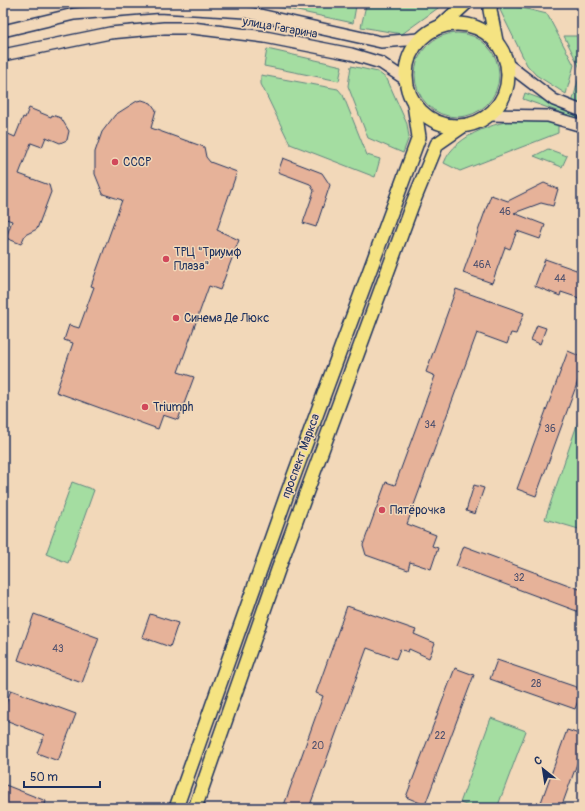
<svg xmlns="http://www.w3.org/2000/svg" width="585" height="811" font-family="Pangolin,sans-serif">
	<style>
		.green { fill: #a4dda1; stroke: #608680 }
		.building { fill: #e6b299; stroke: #1b2f5e }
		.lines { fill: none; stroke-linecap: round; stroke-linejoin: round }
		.secondary-casing { stroke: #1b2f5e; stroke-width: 14 }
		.primary-casing { stroke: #1b2f5e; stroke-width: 16 }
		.secondary { stroke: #f2d8b9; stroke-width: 11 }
		.primary { stroke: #f5e382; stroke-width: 13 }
		.poi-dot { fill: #d1495b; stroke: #f2d8b9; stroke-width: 1.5 }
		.labels { text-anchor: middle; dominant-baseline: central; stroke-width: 3; stroke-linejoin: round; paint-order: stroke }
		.number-label { font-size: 10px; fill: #4e506d }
		.street-label { font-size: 12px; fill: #1b2f5e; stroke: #f2d8b9 }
		.poi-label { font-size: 12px; fill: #1b2f5e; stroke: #f2d8b9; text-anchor: start }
	</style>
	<rect width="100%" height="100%" fill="#f2d8b9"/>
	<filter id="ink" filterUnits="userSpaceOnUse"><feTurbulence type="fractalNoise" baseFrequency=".025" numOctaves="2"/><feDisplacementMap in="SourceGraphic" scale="8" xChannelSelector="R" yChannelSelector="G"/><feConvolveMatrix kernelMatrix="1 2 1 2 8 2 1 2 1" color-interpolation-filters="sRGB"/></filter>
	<g filter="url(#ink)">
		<g class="green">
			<path d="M260,3H349L356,6L353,23Z"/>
			<path d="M370,3H445L402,34L361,27L366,5Z"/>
			<path d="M501,3H513L514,6L547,14L574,65L566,94L536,75L527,65L500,10Z"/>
			<circle cx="457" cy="75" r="42"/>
			<path d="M564,36H582V111L571,107L581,70Z"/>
			<path d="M267,49L342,66L339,81L264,66Z"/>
			<path d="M351,66L378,72L387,79L407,124L409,137L403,153L368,138L348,86Z"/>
			<path d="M261,75L338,89L343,95L367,155L380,159L375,177L290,144L261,84Z"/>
			<path d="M525,93L582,114V120L523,99Z"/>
			<path d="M530,118L558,123V133L460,171L444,163C455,133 502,120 530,118Z"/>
			<path d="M548,149L567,156L562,167L534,156Z"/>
			<path d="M580,416H582V530L545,519Z"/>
			<path d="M72,482L94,490L68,563L46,554Z"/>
			<path d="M491,718L526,731L497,808H475L460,803Z"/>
		</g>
		<g class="building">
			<path d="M142,100L151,103L156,110L151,128L204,147L206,157L210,162L237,172L217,230L239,240L220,290L209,286L178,372L194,377L178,420L163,415L158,429L56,392L73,343L64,340L69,325L79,328L94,287L91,286L122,200L103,194L95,174V152L102,132L115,115L137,101Z"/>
			<path d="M29,108L51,117L52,115L61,118L69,131L67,140L60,143L46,137L42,147L31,143L19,174L49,185L51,192L37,229L25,235L21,244L6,238L12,221L3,218V140L6,133L15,137L23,117L25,118Z"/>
			<path d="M283,158L322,173L330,185L316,227L303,223L314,191L310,184L278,172Z"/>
			<path d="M544,183L558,189L553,206L541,203L514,213L545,225L540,239L517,231L510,249L505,247L492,283L463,273L491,195L508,201Z"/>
			<path d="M545,259L582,272V299L561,292L560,296L535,286Z"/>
			<path d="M456,289L524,313L516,334L511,333L507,344L477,333L407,524L436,535L432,546L438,548L431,569L410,562L408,570L366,555L363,545L386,482L395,485L399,474L435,376L426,372Z"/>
			<path d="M537,325L546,328L540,344L531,340Z"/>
			<path d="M568,351L582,357V370L536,496L517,489Z"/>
			<path d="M474,485L484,488L475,514L466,511Z"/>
			<path d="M464,546L582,590V613L456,566Z"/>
			<path d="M347,606L416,630L414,634L435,643L429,658L409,649L408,652L400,649L396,659L367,648L309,808H283L323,696L316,693Z"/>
			<path d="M34,614L99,638L82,683L18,660Z"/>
			<path d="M150,614L178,623L170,647L142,637Z"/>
			<path d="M497,660L582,689L575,709L490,679Z"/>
			<path d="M455,668L474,675L425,805L406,797Z"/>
			<path d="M11,690L76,714L58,761L37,753L44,735L3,719V712Z"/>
			<path d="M567,730L582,735V750L561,808H539Z"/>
			<path d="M3,784L46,801L44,808H3Z"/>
		</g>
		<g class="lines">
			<g class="secondary-casing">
				<g id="secondary">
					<path d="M3,31L74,14L159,7L246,12L381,42L419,39"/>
					<path d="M3,55L110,33L164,28H192L265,37L351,54L381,63L405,79"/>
					<path d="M507,64L554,100L582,111"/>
					<path d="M489,115L548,116L582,126"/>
				</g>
			</g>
			<g class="primary-casing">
				<g id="primary">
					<path d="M491,3L490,10L496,41"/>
					<circle cx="457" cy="75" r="51"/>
					<path d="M442,25L466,3"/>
					<path d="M176,808L286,497L419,137L414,104"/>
					<path d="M195,808L278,570L412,205L437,144L463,126"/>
				</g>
			</g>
			<use href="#secondary" class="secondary"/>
			<use href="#primary" class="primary"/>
		</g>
	</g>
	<g class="poi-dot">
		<circle cx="115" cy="162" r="4"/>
		<circle cx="166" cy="259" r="4"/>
		<circle cx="176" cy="318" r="4"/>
		<circle cx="145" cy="407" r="4"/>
		<circle cx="382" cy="510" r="4"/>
	</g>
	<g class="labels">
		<g class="number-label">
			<text x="505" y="212">46</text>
			<text x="482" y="265">46А</text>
			<text x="560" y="279">44</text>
			<text x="430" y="425">34</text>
			<text x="550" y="429">36</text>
			<text x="519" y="578">32</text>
			<text x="58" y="649">43</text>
			<text x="536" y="684">28</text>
			<text x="440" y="736">22</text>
			<text x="318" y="746">20</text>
		</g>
		<g class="street-label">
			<text transform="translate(280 28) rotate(10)">улица Гагарина</text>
			<text transform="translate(301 456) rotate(-70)">проспект Маркса</text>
		</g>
		<g class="poi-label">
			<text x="123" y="162">СССР</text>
			<text x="174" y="252">ТРЦ "Триумф<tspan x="174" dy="14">Плаза"</tspan></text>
			<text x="184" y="318">Синема Де Люкс</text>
			<text x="153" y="407">Triumph</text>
			<text x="390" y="510">Пятёрочка</text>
		</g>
	</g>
	<rect width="585" height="811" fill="none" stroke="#f2d8b9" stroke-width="16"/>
	<rect x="8" y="8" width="569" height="795" fill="none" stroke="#1b2f5e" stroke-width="1.5" filter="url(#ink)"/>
	<g transform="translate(543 769) rotate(330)" stroke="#f2d8b9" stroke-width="3" paint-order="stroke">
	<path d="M0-3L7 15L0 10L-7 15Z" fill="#1b2f5e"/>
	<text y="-6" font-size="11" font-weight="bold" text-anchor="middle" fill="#1b2f5e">С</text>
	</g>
	<path d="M24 781v6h76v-6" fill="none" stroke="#1b2f5e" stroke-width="2"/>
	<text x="30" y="781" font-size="12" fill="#1b2f5e" stroke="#f2d8b9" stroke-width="3" paint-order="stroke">50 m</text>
</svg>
